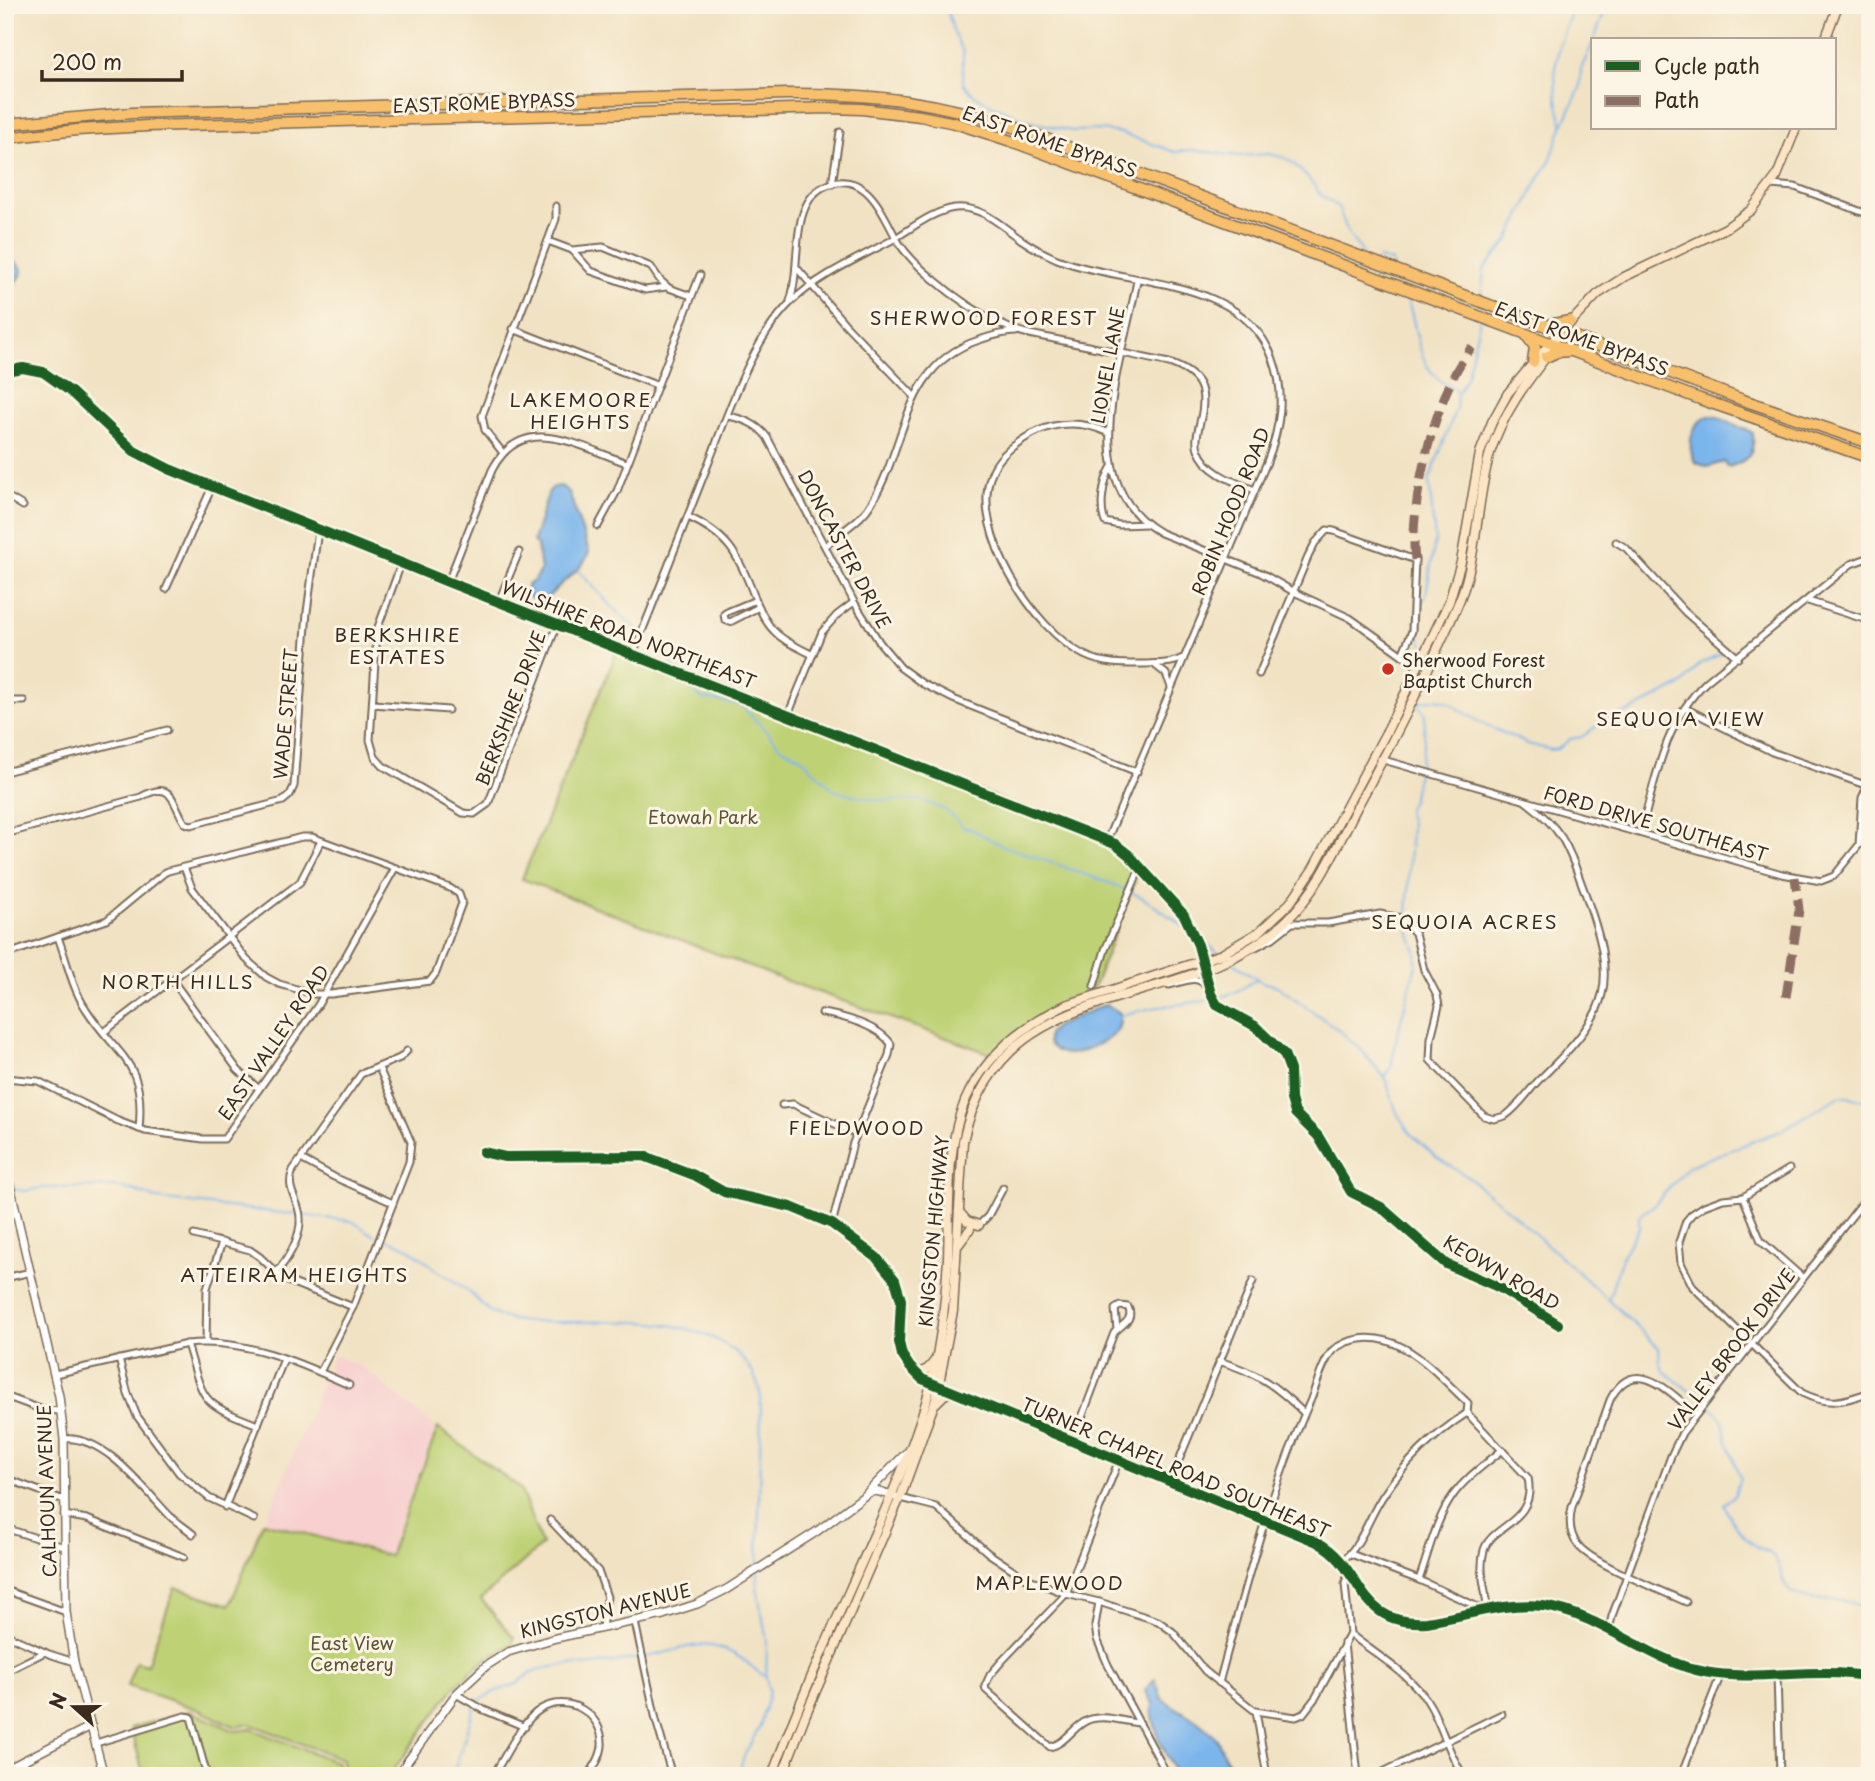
<svg xmlns="http://www.w3.org/2000/svg" width="1875" height="1781" font-family="'Playpen Sans',sans-serif">
	<style>
		.built { fill: #f7d0cf }
		.green { fill: #bed174; stroke: #7c7e49; stroke-width: 2 }
		.water { fill: #7ab5ec; stroke: #5a7085; stroke-width: 2 }
		.lines { fill: none; stroke-linecap: round; stroke-linejoin: round }
		.stream { stroke: #7ab5ec; stroke-width: 2 }
		.minor-casing { stroke: #7b6a58; stroke-width: 9 }
		.tertiary-casing { stroke: #7b6a58; stroke-width: 10 }
		.secondary-casing { stroke: #7b6a58; stroke-width: 11 }
		.trunk-casing { stroke: #7b6a58; stroke-width: 13 }
		.minor { stroke: #fff; stroke-width: 5 }
		.tertiary { stroke: #fff; stroke-width: 7 }
		.secondary { stroke: #fce5c4; stroke-width: 8 }
		.trunk { stroke: #f8bf6c; stroke-width: 10 }
		.quiet { stroke: #8d6e63; stroke-width: 9; stroke-dasharray: 18 9; stroke-linecap: butt }
		.cycleway-casing { stroke: #fcf5e5; stroke-width: 15 }
		.cycleway { stroke: #1b5e20; stroke-width: 10 }
		.poi-dot { fill: #c8321e; stroke: #fcf5e5; stroke-width: 2.5 }
		.labels { text-anchor: middle; dominant-baseline: central; stroke-width: 6; stroke-linejoin: round; paint-order: stroke }
		.street-label { font-size: 18px; fill: #3b2a1e; stroke: #fcf5e5 }
		.poi-label { font-size: 18px; fill: #3b2a1e; stroke: #fcf5e5; text-anchor: start }
		.park-label { font-size: 18px; fill: #5c5434; stroke: #fcf5e5 }
		.neighbourhood-label { font-size: 19px; letter-spacing: 2px; fill: #3b2a1e; stroke: #fcf5e5 }
	</style>
	<rect width="100%" height="100%" fill="#fcf5e5"/>
	<filter id="ink" filterUnits="userSpaceOnUse"><feTurbulence type="fractalNoise" baseFrequency=".0143" numOctaves="2"/><feDisplacementMap in="SourceGraphic" scale="14" xChannelSelector="R" yChannelSelector="G"/><feConvolveMatrix kernelMatrix="1 2 1 2 8 2 1 2 1" color-interpolation-filters="sRGB"/></filter>
	<filter id="wash" filterUnits="userSpaceOnUse"><feTurbulence type="fractalNoise" baseFrequency=".00686" numOctaves="4" result="noise"/><feDisplacementMap in="SourceGraphic" scale="28" xChannelSelector="R" yChannelSelector="G"/><feGaussianBlur stdDeviation="1.57" result="paint"/><feColorMatrix in="noise" values="0 0 0 0 0 0 0 0 0 0 0 0 0 0 0 0 0 1.4 0 .05"/><feComposite in="paint" operator="in"/></filter>
	<g filter="url(#wash)">
		<rect width="100%" height="100%" fill="#f1e2c3"/>
		<path class="built" d="M334,1355L363,1367L436,1428L388,1554L265,1521Z"/>
		<g class="green">
			<path d="M618,649L1115,844L1140,868L1094,986L994,1055L787,981L522,879Z"/>
			<path d="M438,1428L520,1488L542,1545L481,1599L514,1638L512,1645L486,1659L456,1685L389,1776H343L342,1759L250,1724L236,1727L196,1709L127,1686L136,1662L147,1665L175,1587L230,1605L263,1522L389,1556Z"/>
			<path d="M189,1711L235,1731L251,1729L337,1762V1776H144L131,1728Z"/>
		</g>
		<g class="water">
			<path d="M5,256L16,262L22,269L21,276L16,281H5Z"/>
			<path d="M1709,416H1715L1753,433C1755,452 1748,462 1728,467L1724,462L1707,467L1695,462C1686,445 1691,423 1709,416Z"/>
			<path d="M561,486L569,492L589,552C584,567 571,575 560,585C549,595 544,608 527,595V585L533,582L541,569L537,546L533,541L549,491L554,487Z"/>
			<path d="M1106,1004L1120,1013C1120,1019 1121,1025 1117,1030C1112,1039 1103,1042 1094,1046C1077,1054 1061,1060 1048,1043V1034L1055,1027Z"/>
			<path d="M1155,1679L1162,1699L1199,1722L1217,1739L1228,1764L1226,1776H1177L1158,1738L1152,1713L1153,1703L1145,1690Z"/>
		</g>
		<g class="lines">
			<g class="stream">
				<path d="M946,5L954,33L963,52V83L973,94L993,106L1029,121L1072,131L1100,130L1121,133L1175,152L1191,150L1240,156L1269,154L1285,158L1294,164L1309,179L1320,194L1338,207L1349,235L1363,253"/>
				<path d="M1594,40L1607,5"/>
				<path d="M1562,126C1562,116 1558,109 1557,99C1551,67 1561,33 1575,5"/>
				<path d="M1378,259L1392,261L1393,266"/>
				<path d="M1405,293C1416,318 1415,352 1433,374C1438,381 1448,386 1456,390L1457,394"/>
				<path d="M1481,296L1484,269L1508,241L1538,180L1550,161L1562,127L1580,88L1581,69L1593,43"/>
				<path d="M577,569L611,606L665,654L677,670"/>
				<path d="M1423,646L1416,626L1417,612L1426,595L1435,540L1429,481L1456,409L1457,394L1467,376L1480,319"/>
				<path d="M683,677L700,698L741,705L781,747L799,756L835,791L877,800H921L947,811L964,828H969L1001,845L1115,885L1143,898L1188,929"/>
				<path d="M1418,702L1436,699L1448,702L1481,723L1528,744L1551,750L1558,749L1570,739L1582,737L1603,721L1633,710L1683,684L1700,664L1726,651"/>
				<path d="M1417,703L1426,682"/>
				<path d="M1407,920L1411,824L1407,810L1412,801L1424,742L1425,713L1417,703"/>
				<path d="M1195,934L1218,953"/>
				<path d="M1232,962L1262,982L1277,986L1343,1033L1349,1041L1357,1045L1385,1078L1397,1113L1409,1132L1436,1157L1468,1177L1505,1207L1609,1300L1608,1299L1659,1348L1660,1364L1664,1371L1700,1399"/>
				<path d="M1120,1016C1157,1003 1197,1006 1233,993C1241,990 1249,983 1257,979"/>
				<path d="M1385,1077L1391,1068L1397,1035L1416,965V951L1408,929"/>
				<path d="M13,1189L25,1191L41,1188L115,1187L136,1191L157,1199L352,1221L376,1237"/>
				<path d="M382,1239C408,1243 417,1255 437,1270C447,1277 458,1282 468,1291C476,1298 486,1311 496,1315C514,1323 535,1322 554,1322C610,1323 671,1314 722,1343C744,1355 757,1373 761,1398L758,1566"/>
				<path d="M1609,1298L1623,1254L1639,1228V1216L1653,1206L1689,1166L1780,1131L1840,1096L1870,1101"/>
				<path d="M1710,1405L1723,1421L1727,1441L1740,1477L1735,1495L1724,1504C1729,1519 1743,1538 1757,1547C1761,1549 1767,1551 1771,1554C1781,1562 1780,1578 1787,1588C1797,1602 1829,1600 1844,1601C1853,1602 1859,1608 1870,1606"/>
				<path d="M646,1657C679,1652 699,1635 734,1654C746,1660 754,1670 766,1677"/>
				<path d="M454,1771L476,1702L494,1692L517,1684L528,1675L541,1669L570,1664L586,1666L640,1658"/>
				<path d="M737,1776L745,1754L760,1726L769,1692L766,1678L767,1641L757,1589L758,1572"/>
				<path d="M1857,1776L1870,1761"/>
			</g>
		</g>
	</g>
	<g filter="url(#ink)">
		<g class="lines">
			<g class="minor-casing">
				<g id="minor">
					<path d="M832,184L840,132"/>
					<path d="M1771,185L1795,187L1870,215"/>
					<path d="M548,241L572,250L603,247L651,267L660,280L669,288L691,296"/>
					<path d="M573,251L591,271L645,290L666,287"/>
					<path d="M796,267L845,324L914,396"/>
					<path d="M1137,280C1124,359 1071,483 1161,533L1261,573L1294,592L1350,618L1419,667"/>
					<path d="M790,301C802,270 788,206 823,187C864,166 882,212 896,238C904,253 919,267 932,278C953,296 977,313 1003,325C1020,334 1041,336 1059,340C1096,348 1133,355 1169,363C1201,374 1208,390 1200,422C1198,431 1195,441 1198,449C1206,473 1234,482 1255,490"/>
					<path d="M513,329L656,385"/>
					<path d="M5,371L23,368L43,372L71,392L134,451L169,469L448,582L1115,844L1129,855L1184,915L1198,945L1211,994L1217,1005L1255,1026L1284,1054L1290,1070L1291,1099L1295,1113L1318,1136L1351,1192L1381,1207L1446,1264L1500,1288L1558,1324"/>
					<path d="M728,416C744,419 757,424 767,437L854,602L880,643L901,668L923,684L953,699L1137,772"/>
					<path d="M1109,433C1083,421 1057,421 1032,434C1016,443 997,457 991,475C970,531 1034,630 1084,655C1104,665 1125,664 1147,664C1160,663 1172,664 1183,658"/>
					<path d="M503,453L485,430L482,416L556,219V206"/>
					<path d="M1111,468C1103,481 1099,507 1105,522L1119,525L1147,524"/>
					<path d="M5,495L23,506"/>
					<path d="M688,517C727,534 738,554 753,593C758,605 764,621 774,631C784,642 798,647 811,654"/>
					<path d="M598,526L617,491L700,275"/>
					<path d="M1616,542L1626,548L1685,612L1738,658"/>
					<path d="M826,546C841,530 861,522 872,502C908,443 902,365 979,340C991,336 1003,332 1016,332"/>
					<path d="M401,564L377,630L370,740L375,757L383,766L463,813L474,814L488,804L557,625"/>
					<path d="M448,582L492,470C523,410 580,447 627,463"/>
					<path d="M166,589L212,487"/>
					<path d="M756,600L727,612L724,614L725,620L730,622L759,607"/>
					<path d="M499,601L519,552"/>
					<path d="M1808,601L1870,621"/>
					<path d="M633,654C658,592 683,529 707,467C728,414 750,343 790,303C819,275 859,258 894,239C912,228 933,211 955,208C983,205 1003,228 1025,242C1035,249 1046,254 1057,259C1129,287 1242,275 1273,359C1286,395 1280,428 1267,462L1107,840"/>
					<path d="M1155,665L1166,674L1171,687"/>
					<path d="M1259,674L1308,557L1315,543L1327,530L1334,531L1415,560L1412,631L1402,655"/>
					<path d="M5,701H24"/>
					<path d="M373,704L448,710"/>
					<path d="M1685,708L1772,752L1868,786"/>
					<path d="M788,715L822,632L837,615L854,602"/>
					<path d="M1380,759L1782,874L1821,881L1834,876L1859,845L1862,798L1868,785"/>
					<path d="M5,772L167,730"/>
					<path d="M1641,832C1655,780 1665,721 1706,682L1851,564L1870,557"/>
					<path d="M5,834L141,797C174,779 171,802 185,823L191,825L283,801L290,795L294,786L307,612L318,530"/>
					<path d="M58,937C67,961 72,988 86,1009C117,1058 146,1059 139,1129"/>
					<path d="M1254,948L1273,938L1292,923H1328L1380,914L1401,918L1415,933L1424,970L1437,995L1439,1006L1431,1038L1430,1060L1484,1116L1494,1119L1505,1116C1520,1106 1529,1089 1542,1077C1612,1009 1618,985 1585,893C1568,847 1565,831 1525,801"/>
					<path d="M5,955L107,920L164,873L168,871L302,837H312L450,888L459,894L462,903L436,973L430,981L331,994H314L279,984L266,977L246,959L192,888L184,867"/>
					<path d="M173,981L238,1070L259,1089"/>
					<path d="M1169,985C1185,982 1195,973 1208,987"/>
					<path d="M1094,986L1105,950L1140,868"/>
					<path d="M822,1013C843,1016 879,1026 891,1044L889,1055L853,1143L832,1224"/>
					<path d="M104,1032L300,882L321,841"/>
					<path d="M5,1078L38,1081L118,1121L145,1131L203,1139H224L318,1005L395,868"/>
					<path d="M782,1105L793,1104L856,1134"/>
					<path d="M483,1152L505,1157L644,1156L694,1175L724,1192L791,1207L832,1224L876,1257L895,1280L901,1300L899,1342L902,1355L916,1374L931,1384"/>
					<path d="M301,1159L334,1177L393,1203"/>
					<path d="M1789,1169L1743,1197L1723,1199L1704,1206L1692,1214L1686,1221L1679,1242L1681,1263L1693,1287L1802,1393C1828,1406 1843,1402 1870,1392"/>
					<path d="M1743,1197L1761,1241L1803,1278"/>
					<path d="M979,1225L988,1216L1003,1188"/>
					<path d="M194,1235L250,1250L260,1257L283,1279L353,1307"/>
					<path d="M275,1274C290,1257 306,1230 298,1207C293,1192 287,1186 293,1170L361,1074L400,1058L407,1051"/>
					<path d="M5,1278L31,1272"/>
					<path d="M206,1342L207,1288L222,1242"/>
					<path d="M187,1344C205,1402 198,1402 258,1425"/>
					<path d="M119,1359L128,1394L137,1416L179,1473L209,1498L254,1519"/>
					<path d="M1219,1361C1258,1373 1275,1385 1304,1413"/>
					<path d="M320,1372L353,1307L409,1162L411,1142L379,1068"/>
					<path d="M55,1374L187,1344C244,1338 298,1362 349,1385"/>
					<path d="M5,1396L43,1410L61,1411"/>
					<path d="M64,1439C106,1435 145,1491 171,1517C178,1523 186,1528 193,1534"/>
					<path d="M1073,1441L1114,1333C1121,1324 1135,1321 1128,1307L1120,1306L1115,1309L1117,1330"/>
					<path d="M1119,1460L1066,1594L1002,1661L990,1675L985,1686L986,1690L1050,1747C1066,1743 1072,1728 1086,1721C1101,1713 1124,1722 1140,1723"/>
					<path d="M5,1478L64,1500"/>
					<path d="M1170,1482L1253,1281"/>
					<path d="M900,1498L936,1507L988,1553L1024,1577L1066,1594L1099,1602L1158,1621L1173,1632L1205,1671L1255,1711L1296,1717L1303,1714L1316,1697L1350,1634"/>
					<path d="M225,1507L284,1359"/>
					<path d="M64,1515L87,1519L184,1557"/>
					<path d="M550,1520L598,1571L607,1597L602,1627"/>
					<path d="M5,1528L64,1547"/>
					<path d="M1351,1554L1419,1580L1487,1611C1487,1589 1478,1573 1484,1550C1491,1525 1537,1522 1528,1478L1467,1413"/>
					<path d="M1341,1562C1363,1544 1369,1515 1385,1493C1406,1461 1435,1434 1467,1413"/>
					<path d="M1348,1572L1345,1584L1350,1634"/>
					<path d="M1419,1580C1429,1552 1436,1518 1454,1494C1467,1476 1486,1464 1502,1450"/>
					<path d="M5,1590L66,1612"/>
					<path d="M1099,1602L1095,1626L1097,1639L1108,1665L1168,1776"/>
					<path d="M1686,1602C1662,1591 1591,1563 1578,1545C1569,1534 1569,1520 1572,1507L1610,1400C1634,1352 1671,1393 1696,1414"/>
					<path d="M635,1622L656,1720L672,1776"/>
					<path d="M1609,1631L1612,1616L1671,1456L1682,1433L1870,1193"/>
					<path d="M5,1634L49,1654L74,1662"/>
					<path d="M1350,1634C1375,1654 1416,1678 1431,1707C1443,1729 1449,1755 1464,1776"/>
					<path d="M1344,1643L1358,1776"/>
					<path d="M5,1672L45,1652"/>
					<path d="M1777,1674L1780,1776"/>
					<path d="M1219,1683C1245,1586 1270,1491 1311,1399C1317,1384 1322,1363 1333,1350C1336,1347 1343,1344 1347,1342C1398,1324 1435,1373 1468,1403L1467,1413"/>
					<path d="M456,1694L484,1710L525,1727"/>
					<path d="M1256,1711L1267,1776"/>
					<path d="M96,1743L185,1716L191,1717L207,1776"/>
					<path d="M493,1776C505,1757 522,1720 541,1709C568,1693 604,1714 602,1746C601,1757 594,1767 588,1776"/>
					<path d="M1375,1776L1502,1714"/>
					<path d="M1681,1776L1721,1674"/>
				</g>
			</g>
			<g class="tertiary-casing">
				<g id="tertiary">
					<path d="M5,1164L59,1396L64,1439L66,1612L74,1662L104,1776"/>
					<path d="M933,1384L1317,1542C1365,1567 1355,1627 1427,1622C1465,1616 1504,1602 1543,1606C1601,1614 1648,1661 1705,1672C1758,1682 1814,1666 1870,1677"/>
					<path d="M868,1492L906,1453"/>
					<path d="M5,1770L91,1726"/>
					<path d="M397,1776L456,1694L486,1666L508,1652L556,1638L663,1615L697,1604L727,1589L816,1532L868,1493L876,1491L896,1497"/>
				</g>
			</g>
			<g class="secondary-casing">
				<g id="secondary">
					<path d="M1825,40L1838,5"/>
					<path d="M959,1212L967,1221L979,1225"/>
					<path d="M959,1244L970,1229"/>
					<path d="M910,1368C922,1375 928,1371 935,1360"/>
					<path d="M936,1403L944,1395L952,1392"/>
					<path d="M772,1776C801,1696 837,1619 871,1542C894,1490 917,1439 931,1384C941,1342 946,1300 948,1258C950,1207 945,1149 965,1101C985,1055 1022,1026 1066,1005L1222,954L1259,932L1290,903L1313,869L1389,727L1449,602L1461,562L1480,453L1492,422L1508,393L1546,348L1598,294L1624,277L1726,228L1751,210L1777,176L1796,128"/>
					<path d="M782,1776L805,1716L902,1493L936,1399L953,1311L963,1141C1002,966 1185,1020 1287,920C1319,889 1337,846 1357,807C1384,758 1410,708 1434,656C1444,634 1456,612 1464,588C1478,545 1477,497 1490,453C1502,415 1525,384 1549,353"/>
				</g>
			</g>
			<g class="trunk-casing">
				<g id="trunk">
					<path d="M5,124L132,113L787,94C872,93 939,101 1020,129L1743,400L1870,443"/>
					<path d="M5,138L77,130L147,126L829,108L862,109L920,116L955,123L1011,141L1700,399L1870,458"/>
					<path d="M1548,325L1570,321"/>
					<path d="M1527,336L1535,347L1533,362"/>
					<path d="M1546,357L1557,352L1569,351"/>
				</g>
			</g>
			<use href="#minor" class="minor"/>
			<use href="#tertiary" class="tertiary"/>
			<use href="#secondary" class="secondary"/>
			<use href="#trunk" class="trunk"/>
			<g class="quiet">
				<path d="M1415,560C1408,505 1436,390 1472,347"/>
				<path d="M1786,997L1799,910L1795,877"/>
			</g>
			<g class="cycleway-casing">
				<g id="cycleway">
					<path d="M5,371L23,368L43,372L71,392L134,451L169,469L448,582L1115,844L1129,855L1184,915L1198,945L1211,994L1217,1005L1255,1026L1284,1054L1290,1070L1291,1099L1295,1113L1318,1136L1351,1192L1381,1207L1446,1264L1500,1288L1558,1324"/>
					<path d="M483,1152L505,1157L644,1156L694,1175L724,1192L791,1207L832,1224L876,1257L895,1280L901,1300L899,1342L902,1355L910,1367L922,1379L1317,1542C1365,1567 1355,1627 1427,1622C1465,1616 1504,1602 1543,1606C1601,1614 1648,1661 1705,1672C1758,1682 1814,1666 1870,1677"/>
				</g>
			</g>
			<use href="#cycleway" class="cycleway"/>
		</g>
	</g>
	<circle class="poi-dot" cx="1388" cy="669" r="7"/>
	<g class="labels">
		<g class="street-label">
			<text transform="translate(484 102) rotate(-2)">EAST ROME BYPASS</text>
			<text transform="translate(1050 141) rotate(19)">EAST ROME BYPASS</text>
			<text transform="translate(1582 338) rotate(20)">EAST ROME BYPASS</text>
			<text transform="translate(1107 365) rotate(-80)">LIONEL LANE</text>
			<text transform="translate(1230 511) rotate(-68)">ROBIN HOOD ROAD</text>
			<text transform="translate(845 549) rotate(62)">DONCASTER DRIVE</text>
			<text transform="translate(629 634) rotate(21)">WILSHIRE ROAD NORTHEAST</text>
			<text transform="translate(510 708) rotate(-69)">BERKSHIRE DRIVE</text>
			<text transform="translate(285 714) rotate(-85)">WADE STREET</text>
			<text transform="translate(1656 823) rotate(16)">FORD DRIVE SOUTHEAST</text>
			<text transform="translate(273 1042) rotate(-56)">EAST VALLEY ROAD</text>
			<text transform="translate(933 1231) rotate(-85)">KINGSTON HIGHWAY</text>
			<text transform="translate(1502 1272) rotate(30)">KEOWN ROAD</text>
			<text transform="translate(1731 1349) rotate(-53)">VALLEY BROOK DRIVE</text>
			<text transform="translate(1176 1467) rotate(23)">TURNER CHAPEL ROAD SOUTHEAST</text>
			<text transform="translate(46 1491) rotate(-92)">CALHOUN AVENUE</text>
			<text transform="translate(605 1610) rotate(-14)">KINGSTON AVENUE</text>
		</g>
		<g class="poi-label">
			<text x="1402" y="659">Sherwood Forest<tspan x="1402" dy="21">Baptist Church</tspan></text>
		</g>
		<g class="park-label">
			<text x="703" y="816">Etowah Park</text>
			<text x="352" y="1642">East View<tspan x="352" dy="21">Cemetery</tspan></text>
		</g>
		<g class="neighbourhood-label">
			<text x="984" y="317">SHERWOOD FOREST</text>
			<text x="581" y="399">LAKEMOORE<tspan x="581" dy="22">HEIGHTS</tspan></text>
			<text x="398" y="634">BERKSHIRE<tspan x="398" dy="22">ESTATES</tspan></text>
			<text x="1681" y="718">SEQUOIA VIEW</text>
			<text x="1465" y="921">SEQUOIA ACRES</text>
			<text x="178" y="981">NORTH HILLS</text>
			<text x="857" y="1127">FIELDWOOD</text>
			<text x="295" y="1274">ATTEIRAM HEIGHTS</text>
			<text x="1050" y="1582">MAPLEWOOD</text>
		</g>
	</g>
	<rect width="1875" height="1781" fill="none" stroke="#fcf5e5" stroke-width="28"/>
	<rect x="1591" y="38" width="245" height="91" fill="#fcf5e5" stroke="#afa495" stroke-width="2"/>
	<rect x="1605" y="61" width="35" height="10" fill="#1b5e20" stroke="#afa495" stroke-width="2"/>
	<text x="1654" y="74" font-size="21" fill="#3b2a1e">Cycle path</text>
	<rect x="1605" y="96" width="35" height="10" fill="#8d6e63" stroke="#afa495" stroke-width="2"/>
	<text x="1654" y="108" font-size="21" fill="#3b2a1e">Path</text>
	<g transform="translate(74 1707) rotate(291)" stroke="#fcf5e5" stroke-width="5" paint-order="stroke">
	<path d="M0-5L12 26L0 18L-12 26Z" fill="#3b2a1e"/>
	<text y="-10" font-size="19" font-weight="bold" text-anchor="middle" fill="#3b2a1e">N</text>
	</g>
	<path d="M42 70v10h140v-10" fill="none" stroke="#3b2a1e" stroke-width="3.5"/>
	<text x="52" y="70" font-size="21" fill="#3b2a1e" stroke="#fcf5e5" stroke-width="5" paint-order="stroke">200 m</text>
</svg>
